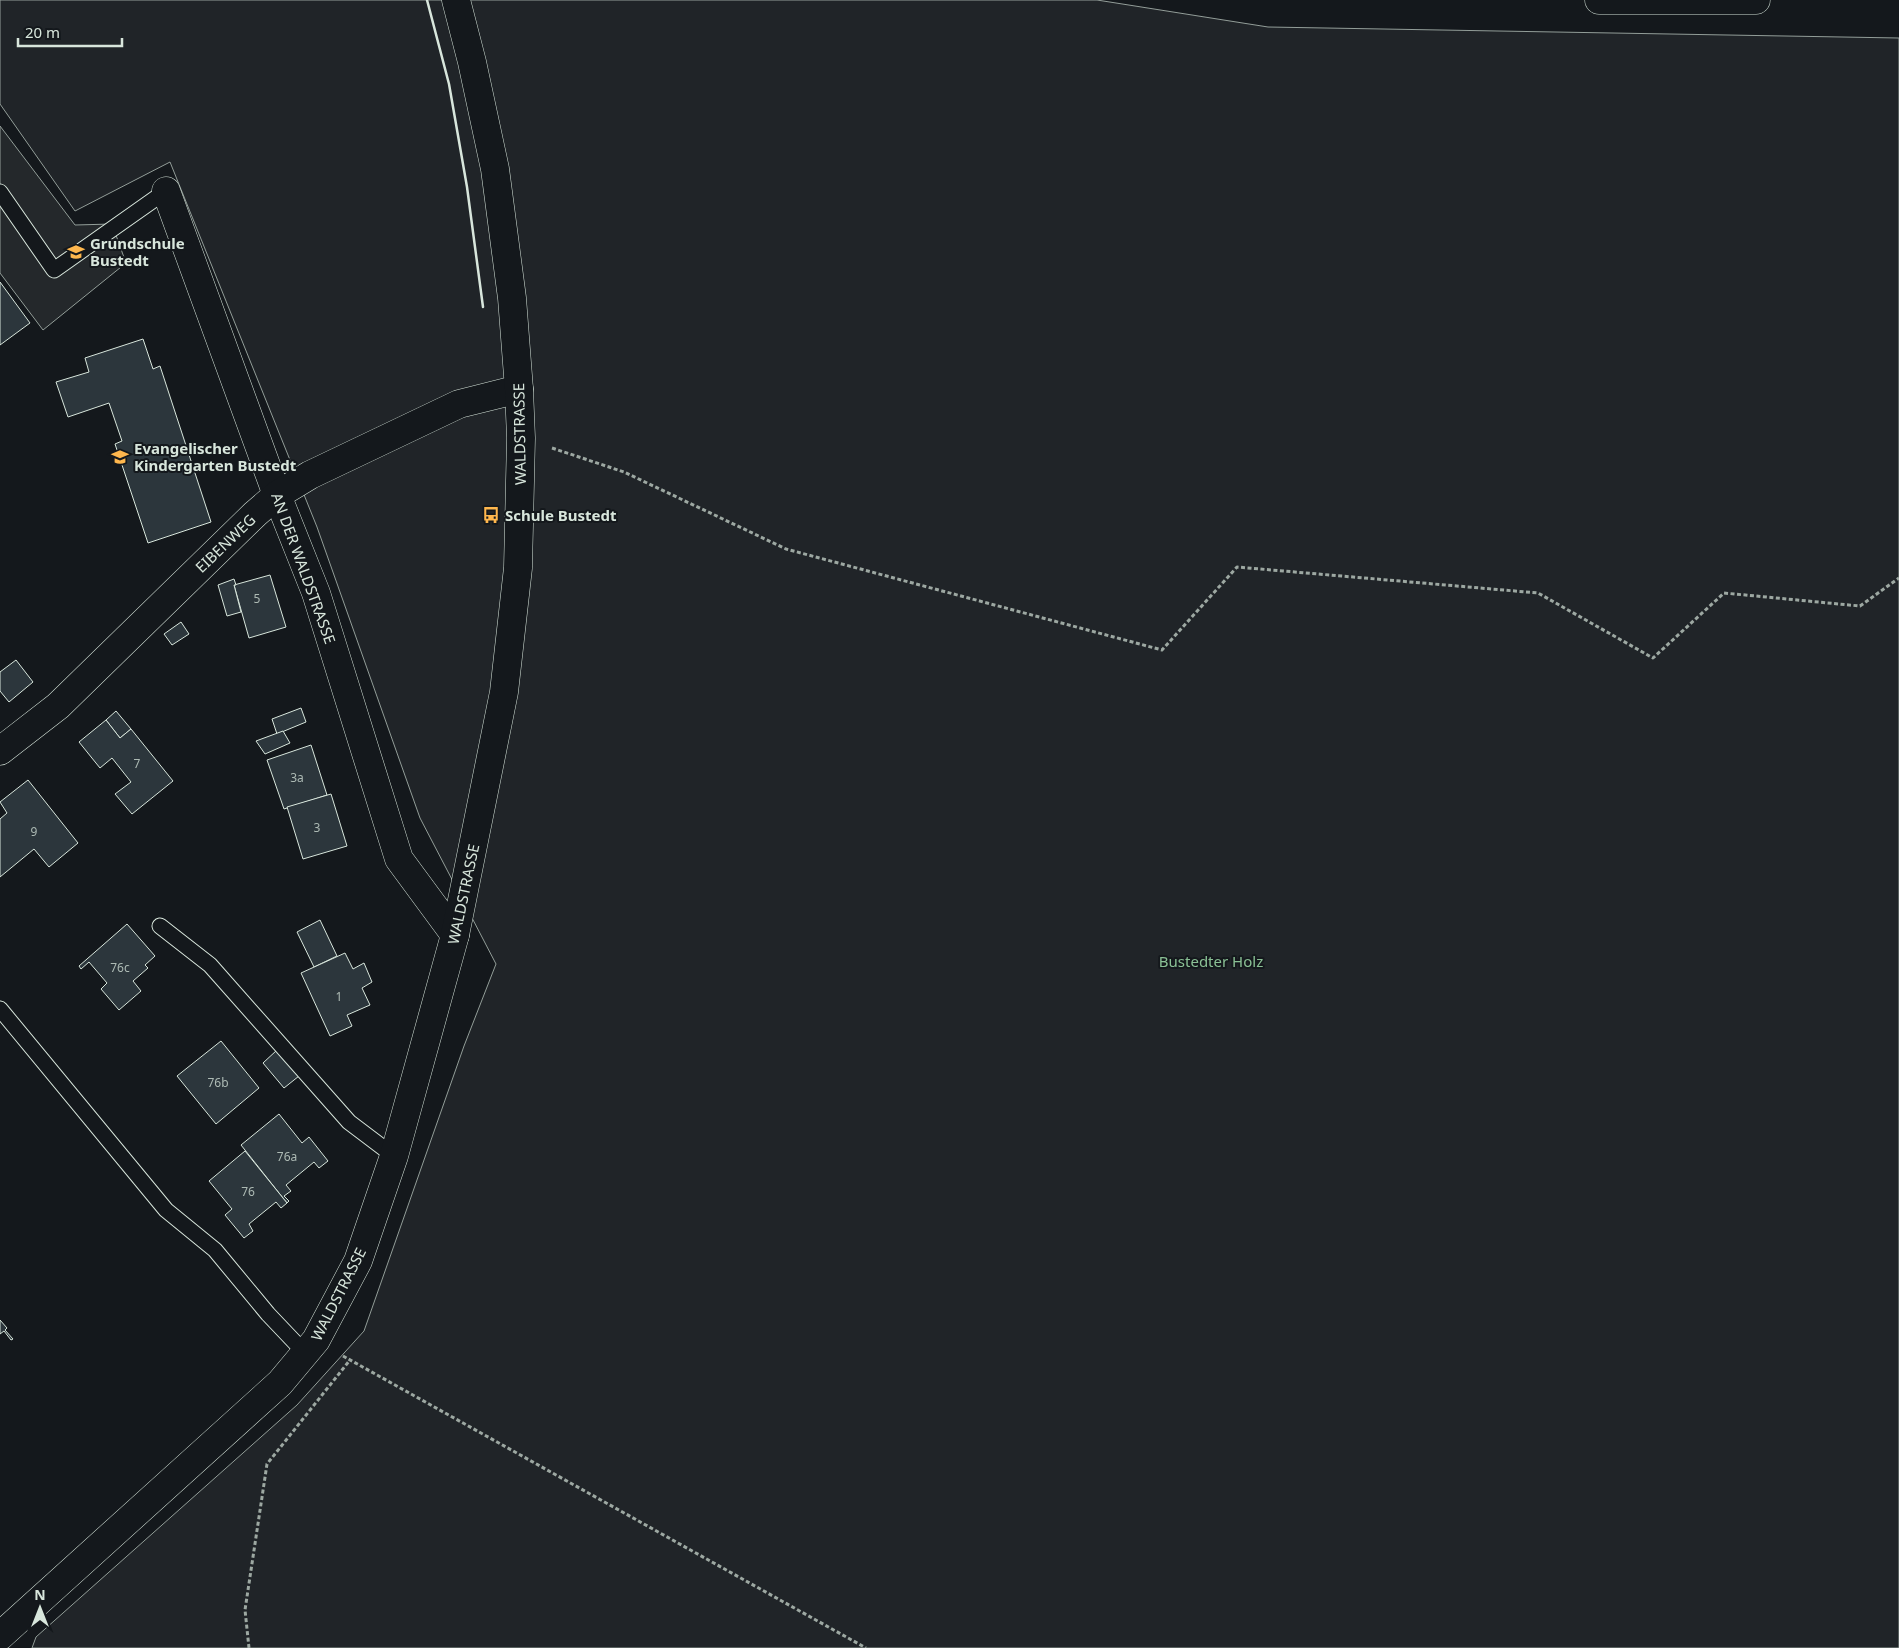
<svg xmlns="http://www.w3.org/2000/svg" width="1899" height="1648" font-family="'Noto Sans',sans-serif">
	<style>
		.green { fill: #202428; stroke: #939e99 }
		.parking { fill: #24282b; stroke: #939e99 }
		.building { fill: #2c363c; stroke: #d8e6dc }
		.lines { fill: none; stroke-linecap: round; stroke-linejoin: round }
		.lane-casing { stroke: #d8e6dc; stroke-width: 17 }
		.street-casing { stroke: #d8e6dc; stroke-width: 29 }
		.highway-casing { stroke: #d8e6dc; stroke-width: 29 }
		.path { stroke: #9da8a2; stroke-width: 3; stroke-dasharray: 4 2.5; stroke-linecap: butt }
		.lane { stroke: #14181c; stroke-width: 15 }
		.street { stroke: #14181c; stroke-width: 28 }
		.highway { stroke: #14181c; stroke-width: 28 }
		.wall { stroke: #d8e6dc; stroke-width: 2.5 }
		.labels { text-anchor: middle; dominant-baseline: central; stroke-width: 4; stroke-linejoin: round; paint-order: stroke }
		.number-label { font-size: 12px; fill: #adbab4 }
		.poi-label { font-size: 15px; font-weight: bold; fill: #d8e6dc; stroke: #14181c; text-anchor: start }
		.street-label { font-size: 15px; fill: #d8e6dc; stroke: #14181c }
		.park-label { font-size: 15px; fill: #8ac095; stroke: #14181c }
	</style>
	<rect width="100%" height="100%" fill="#14181c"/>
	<path class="green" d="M0,0H1097L1268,27L1899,38V1648H32L36,1637L297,1405L364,1331L464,1046L496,964L420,818L317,527L170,162L75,211L0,104Z"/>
	<path class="parking" d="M0,126L75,225L112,224L126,263L43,330L0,273Z"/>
	<g class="building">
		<path d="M0,282L30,323L0,345Z"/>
		<path d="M143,339L153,369L160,366L211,522L148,543L115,444L122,441L109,403L68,417L56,382L89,372L85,358Z"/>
		<path d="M270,575L286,627L249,638L234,585Z"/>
		<path d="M234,579L236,585H234L241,612L227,616L218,585Z"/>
		<path d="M181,622L189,634L172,645L164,634Z"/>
		<path d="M16,660L33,682L9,702L0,691V672Z"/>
		<path d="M301,708L306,722L277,734L272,719Z"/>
		<path d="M116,711L131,729L120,738L106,720Z"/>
		<path d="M106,720L120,738L131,729L173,781L132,814L115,794L131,782L112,758L100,768L79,742Z"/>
		<path d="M283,731L290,743L265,754L256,741Z"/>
		<path d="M311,745L327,795L284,809L267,760Z"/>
		<path d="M28,780L78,843L49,867L34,849L0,877V819L7,813L0,802Z"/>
		<path d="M331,794L347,846L303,859L287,807Z"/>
		<path d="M320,920L337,956L314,967L297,932Z"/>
		<path d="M127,924L155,956L145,965L148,968L133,981L141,991L119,1010L101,989L107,983L89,962L81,969L79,966Z"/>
		<path d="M345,953L353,969L364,963L372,982L362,988L370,1005L347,1015L352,1026L330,1036L301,973Z"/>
		<path d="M221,1041L259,1088L216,1124L177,1076Z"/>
		<path d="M277,1050L299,1076L284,1088L263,1063Z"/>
		<path d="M279,1114L302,1143L309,1137L328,1161L319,1168L314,1162L286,1185L291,1191L284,1196L289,1201L287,1203L241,1145Z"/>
		<path d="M245,1151L287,1203L281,1208L276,1202L249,1224L253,1231L244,1238L225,1215L232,1209L209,1181Z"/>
		<path d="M0,1320L7,1328L5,1330L13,1339L11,1340L4,1331L0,1334Z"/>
	</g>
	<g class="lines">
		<g class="lane-casing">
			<g id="lane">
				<path d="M0,192L54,270L166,191"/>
				<path d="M160,926L210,965L349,1122L394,1156"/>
				<path d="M0,1009L166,1210L215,1250L268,1314L306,1354"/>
			</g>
		</g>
		<g class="street-casing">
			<g id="street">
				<path d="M166,191L277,495L316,593L399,859L455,935"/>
				<path d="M0,751L58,706L255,514L277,495L310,475L459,404L519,389"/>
				<path d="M0,1636L280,1383L316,1340L358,1261L394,1156L455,935L504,692L518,568L521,438L519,389L512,298L495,169L472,62L456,0"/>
			</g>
		</g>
		<g class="highway-casing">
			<path id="highway" d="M1599,0H1756"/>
		</g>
		<g class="path">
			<path d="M552,448L624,472L786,549L1162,650L1237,567L1538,593L1653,658L1724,593L1860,606L1899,578"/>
			<path d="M343,1356L866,1648"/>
			<path d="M249,1648L245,1610L267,1464L350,1360"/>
		</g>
		<use href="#lane" class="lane"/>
		<use href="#street" class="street"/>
		<use href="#highway" class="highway"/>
		<path class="wall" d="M427,0L449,84L467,187L483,307"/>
	</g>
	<defs>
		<g id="school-bare" transform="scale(1.35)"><path d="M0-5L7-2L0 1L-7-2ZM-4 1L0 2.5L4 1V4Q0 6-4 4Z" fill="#ffb74d" stroke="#14181c" stroke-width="2.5" paint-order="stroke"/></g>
		<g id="bus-bare" transform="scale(1.35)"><path d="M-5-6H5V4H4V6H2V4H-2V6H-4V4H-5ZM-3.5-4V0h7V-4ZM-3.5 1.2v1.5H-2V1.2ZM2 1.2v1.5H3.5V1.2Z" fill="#ffb74d" stroke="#14181c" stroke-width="2.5" paint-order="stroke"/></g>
	</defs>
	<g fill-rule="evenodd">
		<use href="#school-bare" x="76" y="252"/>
		<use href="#school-bare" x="120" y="457"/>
		<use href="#bus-bare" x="491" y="515"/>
	</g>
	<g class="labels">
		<g class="number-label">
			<text x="257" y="598">5</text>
			<text x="137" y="763">7</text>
			<text x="297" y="777">3a</text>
			<text x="317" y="827">3</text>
			<text x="34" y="831">9</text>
			<text x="120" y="967">76c</text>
			<text x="339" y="996">1</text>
			<text x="218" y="1082">76b</text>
			<text x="287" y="1156">76a</text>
			<text x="248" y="1191">76</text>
		</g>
		<g class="poi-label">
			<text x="90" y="243">Grundschule<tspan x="90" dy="17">Bustedt</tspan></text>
			<text x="134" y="448">Evangelischer<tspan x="134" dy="17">Kindergarten Bustedt</tspan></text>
			<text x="505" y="515">Schule Bustedt</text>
		</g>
		<g class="street-label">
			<text transform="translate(519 434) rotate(-91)">WALDSTRASSE</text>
			<text transform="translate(225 543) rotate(-44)">EIBENWEG</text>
			<text transform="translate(304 568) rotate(70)">AN DER WALDSTRASSE</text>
			<text transform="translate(463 894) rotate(-78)">WALDSTRASSE</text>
			<text transform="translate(338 1294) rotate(-63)">WALDSTRASSE</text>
		</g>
		<g class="park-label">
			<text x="1211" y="961">Bustedter Holz</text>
		</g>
	</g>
	<g transform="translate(40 1608)" stroke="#14181c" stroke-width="4" paint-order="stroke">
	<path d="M0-4L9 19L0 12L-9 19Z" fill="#d8e6dc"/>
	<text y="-8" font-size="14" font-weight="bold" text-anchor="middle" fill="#d8e6dc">N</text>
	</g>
	<path d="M18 38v8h104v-8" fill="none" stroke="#d8e6dc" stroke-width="2.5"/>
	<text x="25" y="38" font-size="15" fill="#d8e6dc" stroke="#14181c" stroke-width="4" paint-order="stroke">20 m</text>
</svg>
